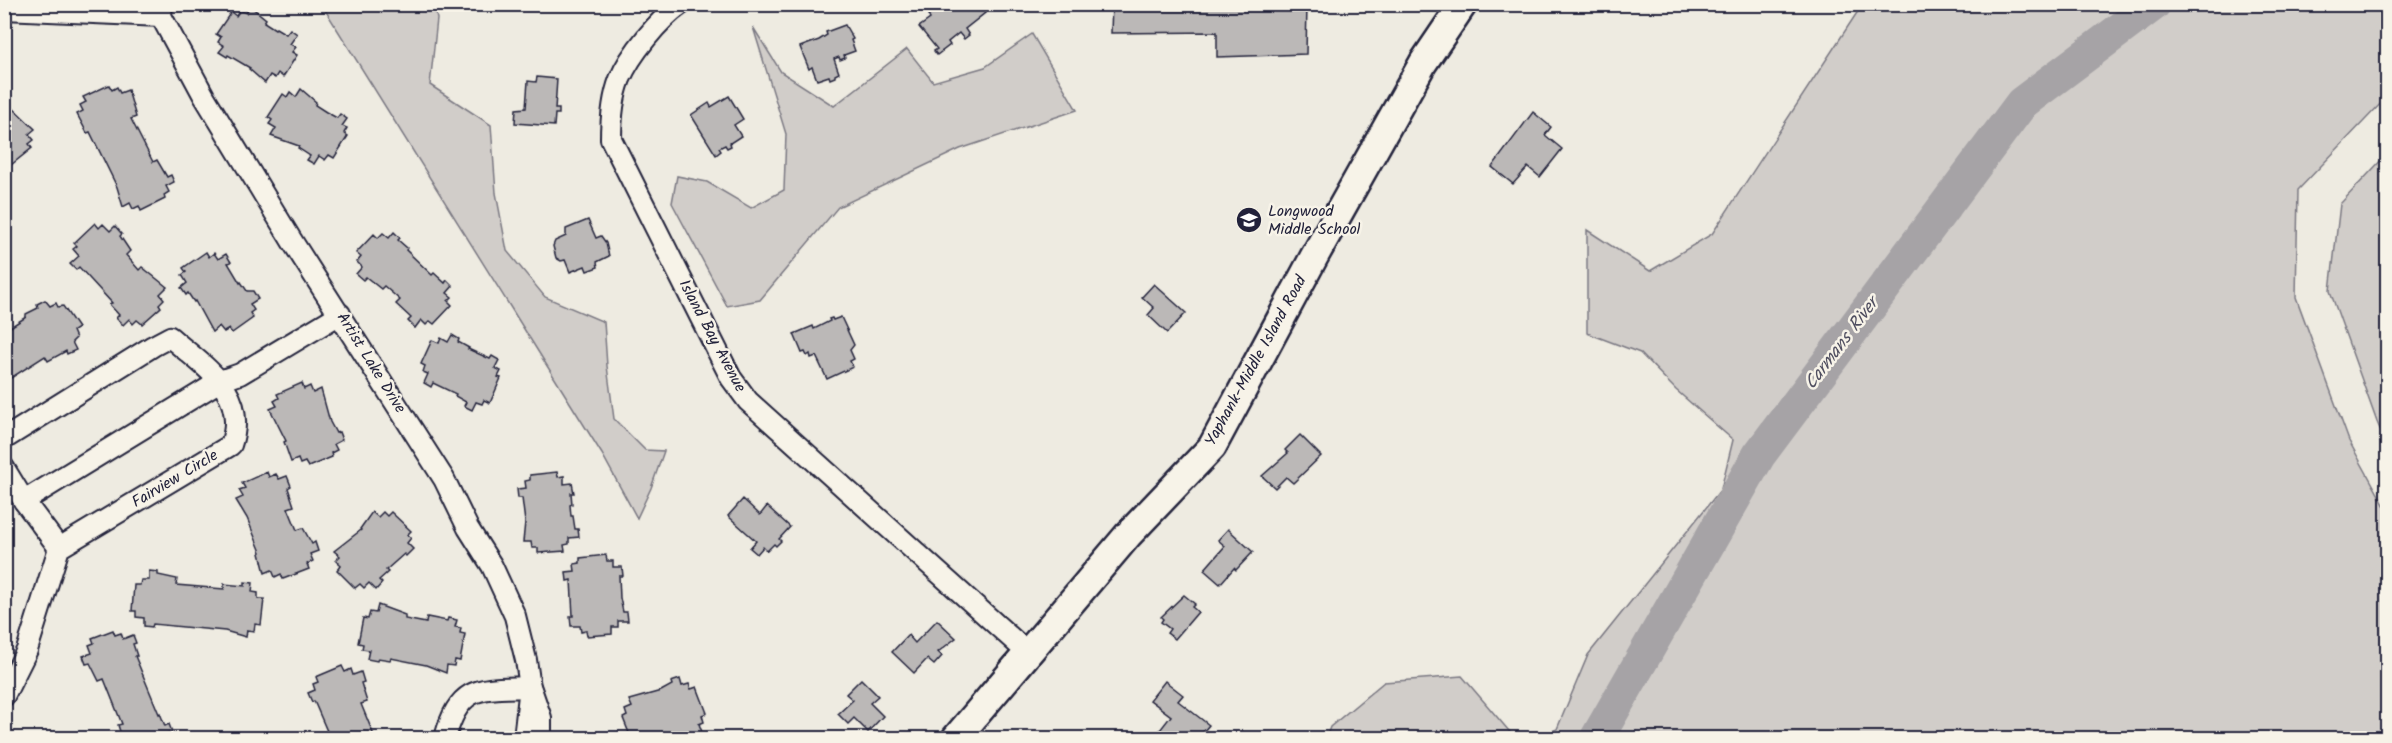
<svg xmlns="http://www.w3.org/2000/svg" width="2392" height="743" font-family="Kalam,sans-serif">
	<style>
		.green { fill: #d1cdc9; stroke: #7a7882; stroke-width: 1.5 }
		.lines { fill: none; stroke-linecap: round; stroke-linejoin: round }
		.river { stroke: #a6a3a6; stroke-width: 34 }
		.building { fill: #bbb8b7; stroke: #22223b; stroke-width: 1.5 }
		.minor-casing { stroke: #22223b; stroke-width: 24 }
		.secondary-casing { stroke: #22223b; stroke-width: 32 }
		.minor { stroke: #f7f3e8; stroke-width: 20 }
		.secondary { stroke: #f7f3e8; stroke-width: 27 }
		.labels { text-anchor: middle; dominant-baseline: central; stroke-width: 5; stroke-linejoin: round; paint-order: stroke }
		.poi-label { font-size: 16px; fill: #22223b; stroke: #f7f3e8; text-anchor: start }
		.street-label { font-size: 16px; fill: #22223b; stroke: #f7f3e8 }
		.water-label { font-size: 18px; font-style: italic; fill: #504f60; stroke: #f7f3e8 }
	</style>
	<rect width="100%" height="100%" fill="#eeebe1"/>
	<filter id="ink" filterUnits="userSpaceOnUse"><feTurbulence type="fractalNoise" baseFrequency=".0167" numOctaves="2"/><feDisplacementMap in="SourceGraphic" scale="12" xChannelSelector="R" yChannelSelector="G"/><feConvolveMatrix kernelMatrix="1 2 1 2 8 2 1 2 1" color-interpolation-filters="sRGB"/></filter>
	<g filter="url(#ink)">
		<g class="green">
			<path d="M322,5H434L437,19L430,85L491,125L496,193L507,251L545,297L604,322L607,366L614,419L645,450L664,451L651,488L637,518L602,454Z"/>
			<path d="M1862,5H2387V97L2298,190L2296,297L2349,441L2387,510V738H1536L1557,729L1588,655L1721,489L1733,440L1676,390L1640,353L1587,333V230L1650,271L1712,234Z"/>
			<path d="M753,27L781,72L834,106L907,49L933,82L985,67L1032,34L1077,110L960,149L838,207L760,300L727,306L672,203L677,176L707,182L751,208L784,190L786,134Z"/>
			<path d="M2387,154V445L2377,422L2330,291L2340,204Z"/>
			<path d="M1462,676L1515,738H1326L1330,727L1384,682Z"/>
		</g>
		<g class="lines">
			<path class="river" d="M1597,738L1759,455L2022,103L2154,4"/>
		</g>
		<g class="building">
			<path d="M941,4H979L985,13L965,29L969,35L964,39L959,33L948,42L950,45L937,55L934,51L937,49L919,27L930,19L928,15L932,12L930,9L934,5L937,8Z"/>
			<path d="M1112,4H1307L1306,54L1217,57V32L1111,33Z"/>
			<path d="M250,6L266,19L264,22L275,29L276,28L286,34L290,29L297,34L290,44L296,47L292,52L297,55L283,77L278,73L275,78L270,75L265,83L249,69L250,68L228,55L227,57L219,52L224,46L218,42L221,37L216,34L231,12L236,16L240,10L246,13Z"/>
			<path d="M845,25L853,39L851,40L855,51L844,55L845,58L840,60L839,57L834,59L839,73L835,75V77L830,79L829,76L817,80L812,67L809,69L800,47L819,40L827,35L826,32Z"/>
			<path d="M537,77L557,79L555,109H559V114H555L554,126L515,123L516,109L526,108L528,81L536,82Z"/>
			<path d="M109,85L112,90L117,87L120,93L128,90L136,117L131,119L153,162L157,160L167,177L171,175L174,182L166,186L169,192L164,195L165,199L141,211L139,206L133,209L130,203L123,207L117,187L90,132L87,133L77,114L83,111L80,105L86,102L83,97Z"/>
			<path d="M301,89L316,102L315,105L326,112L337,118L340,114L347,119L342,126L347,128L344,133L348,136L334,158L329,155L325,160L319,156L314,164L307,160L310,156L298,148L299,146L271,136L276,128L269,124L272,120L268,117L283,94L287,97L290,92L296,97Z"/>
			<path d="M729,96L743,119L734,125L741,136L730,143L731,146L727,148L725,145L719,148L721,151L716,155L691,115L709,103L711,107Z"/>
			<path d="M4,107L9,113L14,109L35,129L29,134L34,140L29,144L32,148L11,165L8,161L4,164Z"/>
			<path d="M1533,112L1551,127L1545,135L1562,149L1540,177L1528,167L1513,184L1492,167Z"/>
			<path d="M588,220L596,238L601,236L606,243L609,256L597,262L598,267L587,271L585,266L570,272L565,260L561,261L556,258L553,246L555,241L566,236V229Z"/>
			<path d="M95,223L99,228L103,224L110,231L115,226L122,234L120,236L130,251L126,255L139,270L142,267L167,287L160,294L164,299L159,304L161,307L142,324L137,320L133,324L129,319L123,325L116,318L119,315L109,304L112,303L79,267L76,270L70,264L79,256L73,249L77,246L74,243Z"/>
			<path d="M394,232L400,238L398,240L407,248L406,250L432,275L434,273L445,283L447,280L453,286L447,293L452,297L448,301L452,305L434,324L430,321L426,325L421,320L415,328L408,321L411,318L396,304L400,300L384,286L381,289L366,277L363,280L356,274L362,267L357,262L361,257L356,253L374,234L378,238L383,233L389,238Z"/>
			<path d="M206,252L209,257L214,253L218,259L226,254L231,262L228,263L240,283L241,282L247,291H253L258,299L250,304L254,310L250,313L253,318L232,333L229,329L224,332L219,326L212,332L195,301L194,302L188,293L186,295L181,288L187,283L182,275L186,272L183,268Z"/>
			<path d="M1154,284L1186,313L1167,333L1148,315L1154,308L1142,297Z"/>
			<path d="M45,300L50,306L56,303L58,307L63,306L78,328L73,331L76,338L72,342L76,350L67,354L66,351L48,361L45,356L6,381L8,386L4,387V331L26,317V314L38,308L37,304Z"/>
			<path d="M841,317L854,345L850,350L854,359L850,361L853,367L827,379L816,356L811,358L810,354L807,356L805,352L802,353L794,334L813,326L814,329L830,321L829,319L832,318L833,320Z"/>
			<path d="M452,335L459,339L458,342L469,348L468,349L490,359L492,356L499,360L495,368L501,371L498,377L501,378L490,403L484,400L482,404L476,402L472,410L464,406L466,402L455,396L456,394L433,383L431,387L424,383L428,374L423,372L425,366L421,364L432,340L439,343L441,338L448,342Z"/>
			<path d="M302,383L304,389L310,386L313,393L321,389L330,422L336,433L339,432L342,440L334,444L337,450L331,453L332,457L308,467L305,462L300,464L298,459L291,462L284,442L286,441L270,409L277,406L274,401L279,398L277,394Z"/>
			<path d="M1300,435L1321,456L1293,483L1286,477L1275,488L1262,476L1288,453L1285,450Z"/>
			<path d="M267,472L269,477L276,474L279,479L287,476L291,486L288,488L294,506L288,508L297,530L303,528L312,544L315,542L318,551L310,554L313,561L307,564L309,569L283,579L281,574L275,577L272,570L265,573L260,553L261,552L247,518L236,500L243,497L239,490L245,488L242,483Z"/>
			<path d="M557,472L558,477L564,476V484L572,483L574,493H571L572,504L570,505L571,516H573L575,529H578L579,537L569,538V544L564,545L565,551L538,553V548H532L531,542H523L525,522L522,498H518L517,489L526,488L525,481L530,480V475Z"/>
			<path d="M743,499L760,515L767,506L790,527L779,539L781,541L776,546L774,544L767,551L763,547L757,554L750,548L756,541L728,516Z"/>
			<path d="M372,512L378,517L383,512L387,516L391,512L411,531L407,535L411,538L407,543L413,549L406,556L404,554L386,570L388,572L379,580L382,583L376,590L369,583L364,588L360,584L355,588L337,570L341,565L336,560L340,556L334,551L361,530L360,529Z"/>
			<path d="M1228,529L1253,552L1236,570L1234,568L1220,584L1204,570L1225,546L1218,540Z"/>
			<path d="M606,555L607,561H613V567H622L623,576H619L620,598L623,612H627L628,621H618V627H612V634L587,636L586,631L581,632L580,626H571L570,616H573L571,580L567,581L566,572L575,571L574,564L580,563V558Z"/>
			<path d="M149,571L158,572V575L177,579L176,585L224,589V584L245,586V582L253,583L252,592L258,593V599H264L261,625L255,624L254,631L247,630L246,637L225,631L153,624L152,627L144,626V618L136,617V611H132L134,585H140L141,580H149Z"/>
			<path d="M1184,595L1195,604L1192,607L1198,612L1175,639L1167,633L1170,629L1161,622L1163,619L1161,617Z"/>
			<path d="M378,605L405,615V619L426,623L427,617L447,621L448,618L457,620L455,627L461,628L460,633L465,634L460,661L455,660L454,666L447,665L446,673L426,665L391,658L390,660L378,658L377,661L367,659L369,650L362,649L363,644L358,643L363,618L368,619L370,612L376,613Z"/>
			<path d="M937,620L956,638L938,652L942,656L934,665L927,659L914,673L892,652L908,635L915,643Z"/>
			<path d="M113,630L115,635L121,633L123,639L133,635L136,643L133,644L137,656H135L159,714L160,713L165,726L169,724L172,732L164,735L166,738H122L118,725L122,724L104,679L99,681L90,663L86,664L83,656L92,653L89,645L94,643L92,638Z"/>
			<path d="M342,666L345,672L351,669L353,675L361,672L364,682L361,683L367,702L361,704L375,738H330L314,701L312,702L308,693L315,690L313,684L318,682L316,677Z"/>
			<path d="M680,679L682,686L689,684L691,689L697,687L707,713L702,715L704,722L699,724L702,732L693,735L692,732L671,738H631L623,718L627,716L625,710L632,707L629,700L661,691L672,685L671,682Z"/>
			<path d="M861,679L878,696L870,703L883,716L868,732L854,718L848,724L838,714L853,700L846,694Z"/>
			<path d="M1165,681L1183,695L1178,701L1209,725L1198,738H1160L1164,733L1160,730L1171,716L1150,700Z"/>
		</g>
		<g class="lines">
			<g class="minor-casing">
				<g id="minor">
					<path d="M162,4L161,16L204,96L292,241L444,479L468,528L492,566L515,616L526,660L530,687L524,738"/>
					<path d="M681,4C659,19 630,55 620,79C613,97 611,120 611,139L731,378L748,401L1029,654"/>
					<path d="M4,9L161,16"/>
					<path d="M4,439L153,346L170,337C205,368 249,392 231,445L59,548L27,650L4,696"/>
					<path d="M4,468L24,501L59,548"/>
					<path d="M24,501L220,381L240,374L340,314"/>
					<path d="M531,689L541,718V738"/>
					<path d="M445,738C460,683 481,689 530,687"/>
				</g>
			</g>
			<g class="secondary-casing">
				<path id="secondary" d="M956,738L1128,535L1212,447L1314,257L1423,63L1463,4"/>
			</g>
			<use href="#minor" class="minor"/>
			<use href="#secondary" class="secondary"/>
		</g>
	</g>
	<defs>
		<g id="school-disc" transform="scale(1.35)"><circle r="9.5" fill="#22223b" stroke="#f7f3e8"/><path d="M0-5L7-2L0 1L-7-2ZM-4 1L0 2.5L4 1V4Q0 6-4 4Z" fill="#fff"/></g>
	</defs>
	<g fill-rule="evenodd">
		<use href="#school-disc" x="1249" y="220"/>
	</g>
	<g class="labels">
		<g class="poi-label">
			<text x="1268" y="211">Longwood<tspan x="1268" dy="18">Middle School</tspan></text>
		</g>
		<g class="street-label">
			<text transform="translate(712 336) rotate(62)">Island Bay Avenue</text>
			<text transform="translate(1256 361) rotate(-61)">Yaphank-Middle Island Road</text>
			<text transform="translate(371 363) rotate(58)">Artist Lake Drive</text>
			<text transform="translate(175 479) rotate(-31)">Fairview Circle</text>
		</g>
		<g class="water-label">
			<text transform="translate(1842 344) rotate(-53)">Carmans River</text>
		</g>
	</g>
	<rect width="2392" height="743" fill="none" stroke="#f7f3e8" stroke-width="24"/>
	<rect x="12" y="12" width="2368" height="719" fill="none" stroke="#22223b" stroke-width="2" filter="url(#ink)"/>
</svg>
